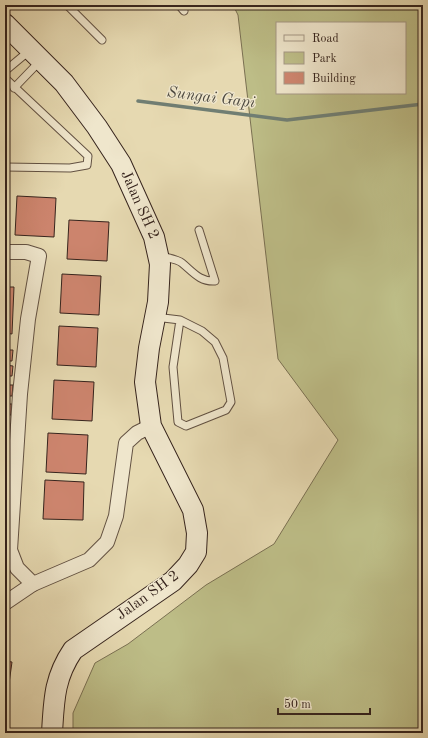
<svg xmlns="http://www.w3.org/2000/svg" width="428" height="738" font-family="'Old Standard TT',serif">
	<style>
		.green { fill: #bdbd87; stroke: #7a7052; fill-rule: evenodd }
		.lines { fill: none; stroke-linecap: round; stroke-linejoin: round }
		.stream { stroke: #707e73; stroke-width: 3.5 }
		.building { fill: #cc846d; stroke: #36241d }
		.lane-casing { stroke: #625142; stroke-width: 9 }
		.street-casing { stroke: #625142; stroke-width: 16 }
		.secondary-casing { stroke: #36241d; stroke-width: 22 }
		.lane { stroke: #efe6cc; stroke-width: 7 }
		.street { stroke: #efe6cc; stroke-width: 14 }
		.secondary { stroke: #efe6cc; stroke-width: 20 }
		.labels { text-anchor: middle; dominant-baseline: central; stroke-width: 3; stroke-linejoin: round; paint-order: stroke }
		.street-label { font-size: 15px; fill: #36241d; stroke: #efe6cc }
		.water-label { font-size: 16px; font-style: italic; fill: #4e4a41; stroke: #efe6cc }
	</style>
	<rect width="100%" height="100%" fill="#e6d9b1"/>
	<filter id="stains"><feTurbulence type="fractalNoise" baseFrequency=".005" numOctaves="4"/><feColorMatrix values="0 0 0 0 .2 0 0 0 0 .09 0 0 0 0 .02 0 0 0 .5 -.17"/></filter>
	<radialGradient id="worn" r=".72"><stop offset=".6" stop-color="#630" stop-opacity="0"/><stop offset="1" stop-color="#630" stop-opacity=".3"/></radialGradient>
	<path class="green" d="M233,5H423V733H73V713L95,663L128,644L206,585L274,544L338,440L278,359L238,15ZM277,23H405V93H277Z"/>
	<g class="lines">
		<path class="stream" d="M138,101L287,120L423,104"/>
	</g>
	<g class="building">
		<path d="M17,196L56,198L54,237L15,235Z"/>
		<path d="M69,220L109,222L107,261L67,259Z"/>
		<path d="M62,274L101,276L99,315L60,313Z"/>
		<path d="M5,287H14L12,334L5,333Z"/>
		<path d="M59,326L98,328L96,367L57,365Z"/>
		<path d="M5,350H13L12,361H5Z"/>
		<path d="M5,365L13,366L12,376H5Z"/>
		<path d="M54,380L94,382L92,421L52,419Z"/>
		<path d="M5,385H13L12,396H5Z"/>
		<path d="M5,404H12L11,415H5Z"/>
		<path d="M5,423H10L9,434H5Z"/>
		<path d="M48,433L88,435L86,474L46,472Z"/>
		<path d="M45,480L84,482L83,520L43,519Z"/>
		<path d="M5,661L12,662L6,705L5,704Z"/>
	</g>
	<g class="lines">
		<g class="lane-casing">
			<g id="lane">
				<path d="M67,5L102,40"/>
				<path d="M179,5L184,11"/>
				<path d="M5,71L29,51"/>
				<path d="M5,78L88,156L87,165L70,168L5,167"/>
				<path d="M14,88L41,60"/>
				<path d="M161,256C167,258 177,259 182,263C193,272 200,282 215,281L199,230"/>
				<path d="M155,317L180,320L202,331L215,342L223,358L231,402L226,410L186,426L178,422L173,367L180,320"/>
			</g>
		</g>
		<g class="street-casing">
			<g id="street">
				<path d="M5,252H26L39,256L28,319L20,394L10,550L17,568L33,584"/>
				<path d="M5,603L33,584L89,560L107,542L116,516L126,443L137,433L151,426"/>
			</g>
		</g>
		<g class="secondary-casing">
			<path id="secondary" d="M5,24L64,83L97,127L121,164L154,237L160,264L158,302L149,348L145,382L151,426L193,510L197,533L196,552L188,565L173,581L73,650C54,678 54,700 52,733"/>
		</g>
		<use href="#lane" class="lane"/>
		<use href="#street" class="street"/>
		<use href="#secondary" class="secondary"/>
	</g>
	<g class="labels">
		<g class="street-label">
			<text transform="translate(139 205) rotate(66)">Jalan SH 2</text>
			<text transform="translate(148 596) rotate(-36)">Jalan SH 2</text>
		</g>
		<g class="water-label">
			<text transform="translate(211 98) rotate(7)">Sungai Gapi</text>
		</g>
	</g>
	<rect width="428" height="738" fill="none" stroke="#e6d9b1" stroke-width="20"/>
	<rect x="6" y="6" width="416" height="726" fill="none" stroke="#36241d" stroke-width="2"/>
	<rect x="10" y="10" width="408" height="718" fill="none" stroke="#36241d"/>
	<rect x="276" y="22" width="130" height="72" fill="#efe6cc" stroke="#a59886"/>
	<rect x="284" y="35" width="20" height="6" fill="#efe6cc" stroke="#a59886"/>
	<text x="312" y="42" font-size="12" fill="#36241d">Road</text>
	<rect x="284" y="52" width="20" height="12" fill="#bdbd87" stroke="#a59886"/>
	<text x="312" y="62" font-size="12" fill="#36241d">Park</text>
	<rect x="284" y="72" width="20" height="12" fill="#cc846d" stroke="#a59886"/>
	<text x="312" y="82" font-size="12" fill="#36241d">Building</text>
	<path d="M278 708v6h92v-6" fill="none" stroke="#36241d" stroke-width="2"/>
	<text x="284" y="708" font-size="12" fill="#36241d" stroke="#efe6cc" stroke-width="3" paint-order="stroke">50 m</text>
	<rect width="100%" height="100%" filter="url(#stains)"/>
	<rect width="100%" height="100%" fill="url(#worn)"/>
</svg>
